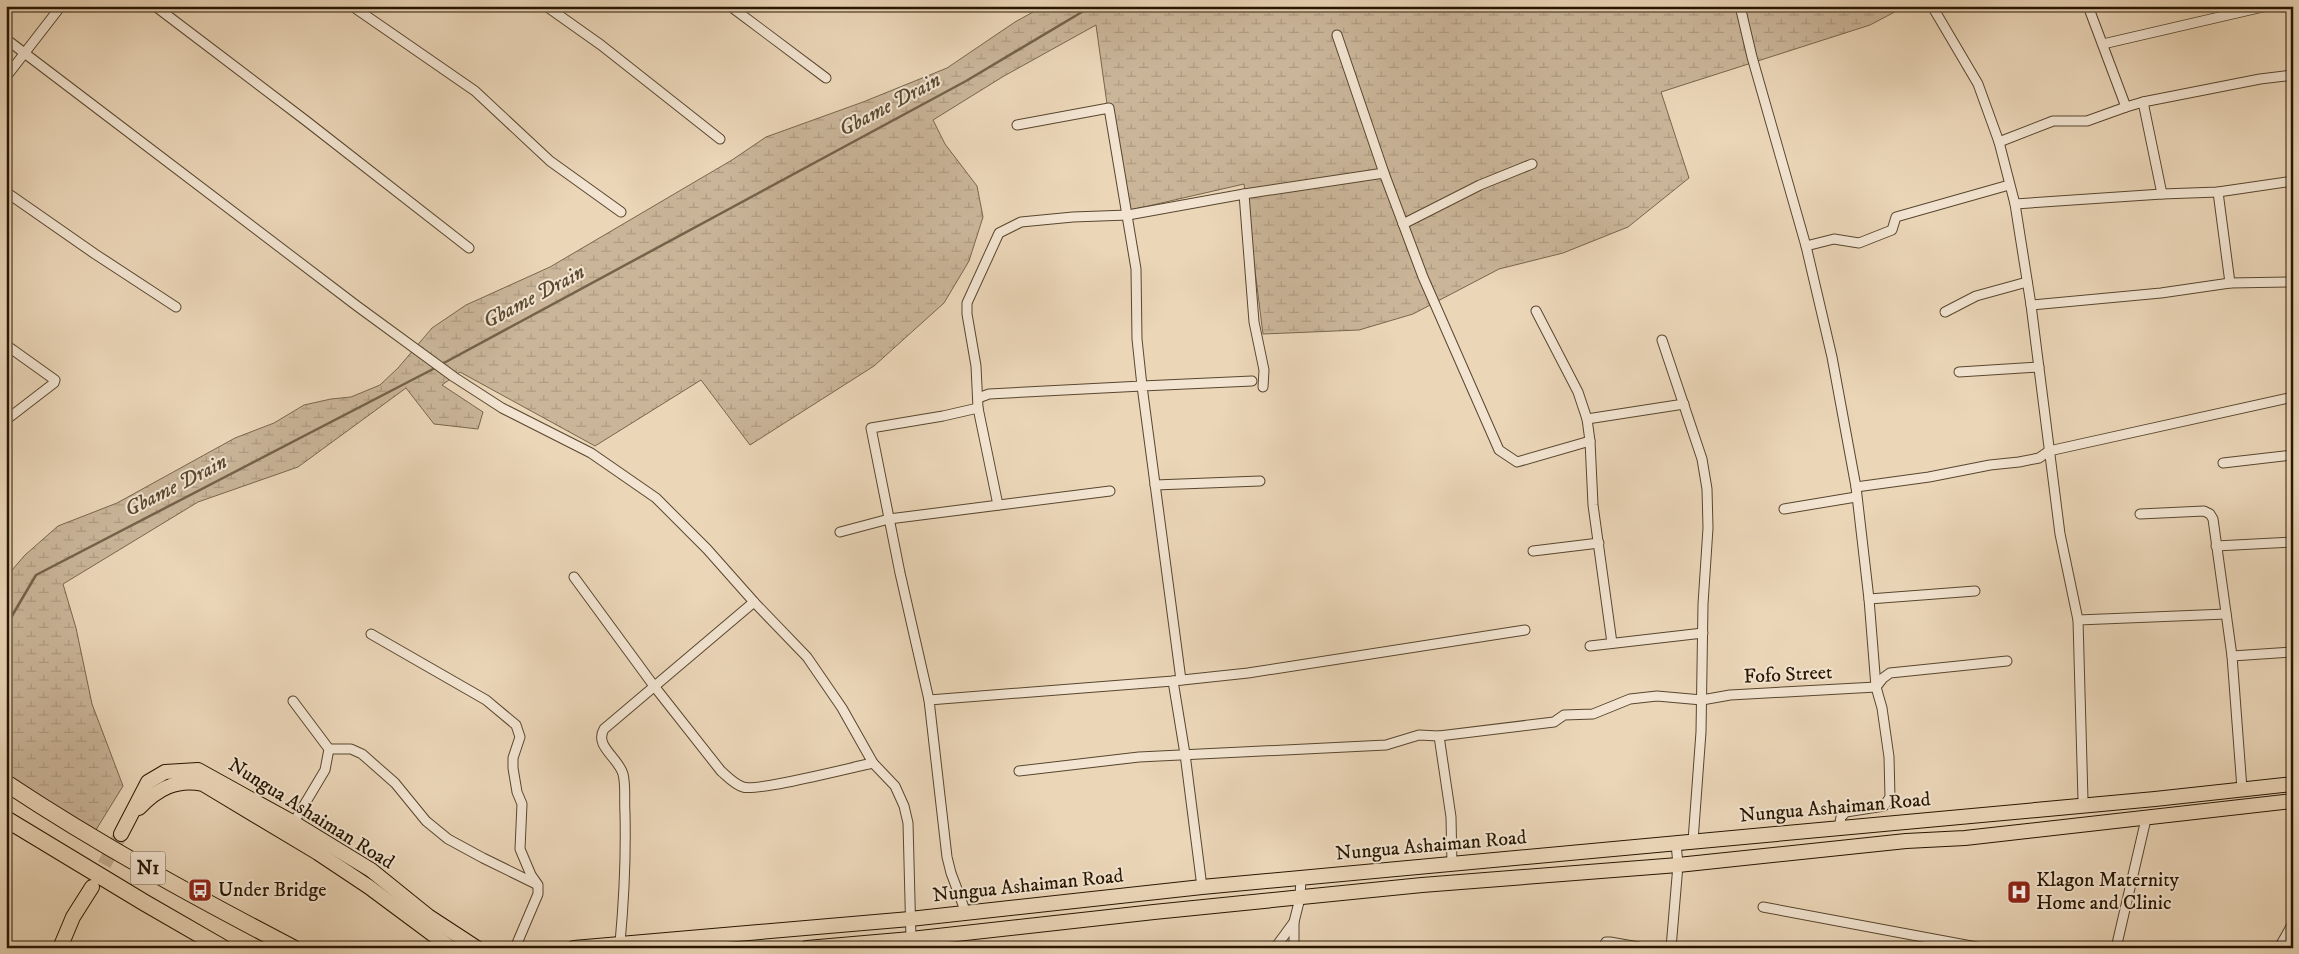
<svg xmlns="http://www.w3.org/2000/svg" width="2299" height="954" font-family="'IM FELL DW Pica',serif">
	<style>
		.wetland { fill: url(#wetland-marsh); stroke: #78664c }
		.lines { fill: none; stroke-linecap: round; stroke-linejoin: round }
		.stream { stroke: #746249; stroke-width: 2.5 }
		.primary-tunnel { stroke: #c4b093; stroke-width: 14; stroke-dasharray: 14 7; stroke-linecap: butt }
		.minor-casing { stroke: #58462e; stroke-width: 11 }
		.primary-casing { stroke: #271600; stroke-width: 16 }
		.motorway-casing { stroke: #271600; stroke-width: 18 }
		.minor { stroke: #f2e4d1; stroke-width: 9 }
		.primary { stroke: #ebd6b8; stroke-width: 14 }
		.motorway { stroke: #ebd6b8; stroke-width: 16 }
		.labels { text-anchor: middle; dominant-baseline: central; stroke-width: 4; stroke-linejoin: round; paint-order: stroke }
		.shield { fill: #f2e4d1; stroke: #64543f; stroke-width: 1 }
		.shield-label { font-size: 19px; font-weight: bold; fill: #271600 }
		.street-label { font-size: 20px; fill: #271600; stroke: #f2e4d1 }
		.poi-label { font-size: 20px; fill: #271600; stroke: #f2e4d1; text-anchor: start }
		.water-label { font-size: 21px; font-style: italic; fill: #5b4930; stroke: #f2e4d1 }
	</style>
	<defs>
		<pattern id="wetland-marsh" width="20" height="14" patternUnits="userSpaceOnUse" patternTransform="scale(1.25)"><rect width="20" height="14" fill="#cab599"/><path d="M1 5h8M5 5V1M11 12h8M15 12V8" fill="none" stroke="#ae9b82"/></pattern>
	</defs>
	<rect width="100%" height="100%" fill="#ebd6b8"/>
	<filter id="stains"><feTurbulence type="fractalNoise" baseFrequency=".004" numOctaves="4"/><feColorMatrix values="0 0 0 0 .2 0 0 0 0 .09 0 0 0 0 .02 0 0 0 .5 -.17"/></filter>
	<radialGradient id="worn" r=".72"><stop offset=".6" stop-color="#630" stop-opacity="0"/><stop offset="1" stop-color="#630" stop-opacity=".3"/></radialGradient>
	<path class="wetland" d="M1044,6H1906L1870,25L1661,92L1689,178L1628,227L1563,253L1499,269L1413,314L1359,330L1263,334L1244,184L1122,212L1096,25L1004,76L933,120L945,144L977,186L983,217L969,261L944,303L874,366L750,445L701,380L595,446L460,372L442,385L483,412L478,429L434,424L406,388L298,467L198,502L63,584L76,628L92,704L123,786L94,833L6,777V577L25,555L58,526L117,503L235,438L274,423L304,405L331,399L351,397L380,385L398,368L432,328L466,305L550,267L732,160L766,137L863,102L947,68L1015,22Z"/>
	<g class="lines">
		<g class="stream">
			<path d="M442,364L966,81L1092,6"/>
			<path d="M6,626L36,575L437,367"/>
		</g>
		<path class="primary-tunnel" d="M94,883L121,834"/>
		<g class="minor-casing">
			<g id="minor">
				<path d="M155,6L305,120L469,248"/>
				<path d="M352,6L475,91L550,161L621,212"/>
				<path d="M546,6L601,45L720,139"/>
				<path d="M730,6L826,78"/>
				<path d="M1740,6L1752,57L1806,246L1832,357L1856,487L1869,599L1876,687L1882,708L1889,757L1890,797L1884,806L1846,812L1841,817L1839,828"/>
				<path d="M1932,6L1978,84L1999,142L2015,204L2031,305L2060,534L2078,620L2083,800L2081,805"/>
				<path d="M2088,6L2126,107L2143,102L2162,194L2218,192L2293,181"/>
				<path d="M1337,35L1384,173"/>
				<path d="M6,39L357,306L454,377L502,408L591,453L656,498L707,549L754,602L807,657L842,708L873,763L895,786L904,806L908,823L911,939"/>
				<path d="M2103,44L2267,6"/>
				<path d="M6,77L61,6"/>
				<path d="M2143,102L2260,79L2293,75"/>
				<path d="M1999,142L2053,121H2087L2126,107"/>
				<path d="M6,192L95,254L176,307"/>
				<path d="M2218,192L2230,283"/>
				<path d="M1244,194L1384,173L1423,277L1499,450L1517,462L1590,441"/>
				<path d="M2015,204L2162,194"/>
				<path d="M1403,224L1480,185L1532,164"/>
				<path d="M1806,246L1834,239L1859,243L1892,230L1896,217L2009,185"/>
				<path d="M2031,305L2161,293L2230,283L2293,282"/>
				<path d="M1536,311L1578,392L1587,419L1590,441L1593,505L1612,643"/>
				<path d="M1945,312L1976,296L2027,282"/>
				<path d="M1662,340L1702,459L1707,489L1708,528L1703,604L1701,732L1693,841"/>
				<path d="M6,345L55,380L54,383L6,420"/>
				<path d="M1959,372L2039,367"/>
				<path d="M978,398L989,394L1142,386L1137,339L1136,269L1109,108L1017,125"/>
				<path d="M1587,419L1684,404"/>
				<path d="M2223,463L2293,455"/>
				<path d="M1155,485L1260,481"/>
				<path d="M1856,487L1929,477L1990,465L2019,462L2039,458L2049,451L2293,397"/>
				<path d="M998,505L978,408L976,366L967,314V303L999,233L1021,222L1073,217L1128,215L1244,194L1254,322L1264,370L1263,387"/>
				<path d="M1784,509L1856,497"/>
				<path d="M2140,514L2204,511L2210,514L2213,519L2232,656L2242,789"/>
				<path d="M840,532L889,519L1110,491"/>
				<path d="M2216,546L2293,542"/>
				<path d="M1533,551L1599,543"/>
				<path d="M574,577L654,686L721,771C728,777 734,784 743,787C756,792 853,767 873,763"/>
				<path d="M1869,599L1975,591"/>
				<path d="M2078,620L2226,614"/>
				<path d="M371,634L486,700L516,725L520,737L513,758V768L517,792L522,804L520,849L531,875L538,885V894L515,948"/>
				<path d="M1590,646L1703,633"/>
				<path d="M2232,656L2293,652"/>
				<path d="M1181,680L1142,386L1252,381"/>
				<path d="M1173,681L1185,754L1202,887"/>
				<path d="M929,700L900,573L871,428L943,416L978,408"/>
				<path d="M1439,736L1451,817L1452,865"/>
				<path d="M329,749H351L362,754L395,783L426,821L448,839L483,858L536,884"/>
				<path d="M1019,771L1139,757L1386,745L1419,735L1439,736L1554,722L1564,715L1593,714L1630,699L1657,696L1702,700L1730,695L1876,687L1883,678L1890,673L2007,661"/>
				<path d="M291,827L325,770L329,749L293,701"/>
				<path d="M1763,907L1982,948"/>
				<path d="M966,913L951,873L947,857L929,700L1173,681L1248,673L1525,630"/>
				<path d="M620,943C624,900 626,856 625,813C624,800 626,786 623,774C618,757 594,746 604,729L754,602"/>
				<path d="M1275,948L1294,922"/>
				<path d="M1294,948V922L1300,898L1301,878"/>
				<path d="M1603,948L1606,942H1610L1644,948"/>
				<path d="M1671,948L1678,865L1676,843"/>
				<path d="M2116,948L2146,819"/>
				<path d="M2279,948L2293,923"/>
			</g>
		</g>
		<g class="primary-casing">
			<g id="primary">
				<path d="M139,808C157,789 177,778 203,784L318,853L369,887L451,948"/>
				<path d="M121,834L148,782L165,772L198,770L294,823L371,870L428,916L477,948"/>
				<path d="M60,948L73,917L92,887"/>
				<path d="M574,948L910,919L1202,887L2155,799L2293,784"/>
				<path d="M807,948L911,939L1154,912L1422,885L1678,865L1906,841L1965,838L2293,801"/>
			</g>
		</g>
		<g class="motorway-casing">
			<g id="motorway">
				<path d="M6,783C98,844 195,897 293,948"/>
				<path d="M6,819L145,903L223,948"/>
			</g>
		</g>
		<use href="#minor" class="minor"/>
		<use href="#primary" class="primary"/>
		<use href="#motorway" class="motorway"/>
	</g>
	<defs>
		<g id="bus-square" transform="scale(1.25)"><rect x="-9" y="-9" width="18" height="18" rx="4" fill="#8f2418" stroke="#f2e4d1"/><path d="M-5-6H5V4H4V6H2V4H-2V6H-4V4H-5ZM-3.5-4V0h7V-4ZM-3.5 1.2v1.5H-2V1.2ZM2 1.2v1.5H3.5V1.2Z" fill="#fff"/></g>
		<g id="hospital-square" transform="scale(1.25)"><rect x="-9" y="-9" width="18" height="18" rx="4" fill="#8f2418" stroke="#f2e4d1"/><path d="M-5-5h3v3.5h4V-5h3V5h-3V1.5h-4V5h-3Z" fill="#fff"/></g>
	</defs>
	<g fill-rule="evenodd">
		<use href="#bus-square" x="200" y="890"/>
		<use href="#hospital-square" x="2019" y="892"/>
	</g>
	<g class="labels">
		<rect class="shield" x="130.5" y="851.5" width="35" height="33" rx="4"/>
		<g class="shield-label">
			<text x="148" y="868">N1</text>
		</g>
		<g class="street-label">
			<text transform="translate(1788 675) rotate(-3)">Fofo Street</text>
			<text transform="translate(1835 808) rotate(-5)">Nungua Ashaiman Road</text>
			<text transform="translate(311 814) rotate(32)">Nungua Ashaiman Road</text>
			<text transform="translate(1431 846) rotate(-5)">Nungua Ashaiman Road</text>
			<text transform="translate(1028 886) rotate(-6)">Nungua Ashaiman Road</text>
		</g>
		<g class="poi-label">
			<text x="2036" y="880">Klagon Maternity<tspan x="2036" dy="23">Home and Clinic</tspan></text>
			<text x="218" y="890">Under Bridge</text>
		</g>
		<g class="water-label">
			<text transform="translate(890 105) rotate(-28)">Gbame Drain</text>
			<text transform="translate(534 297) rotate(-28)">Gbame Drain</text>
			<text transform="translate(176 486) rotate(-27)">Gbame Drain</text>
		</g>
	</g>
	<rect width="2299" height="954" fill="none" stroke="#ebd6b8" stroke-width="25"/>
	<rect x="8" y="8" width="2284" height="939" fill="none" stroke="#271600" stroke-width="2.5"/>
	<rect x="12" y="12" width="2274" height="929" fill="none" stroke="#271600"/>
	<rect width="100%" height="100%" filter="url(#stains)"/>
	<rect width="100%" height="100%" fill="url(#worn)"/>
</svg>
